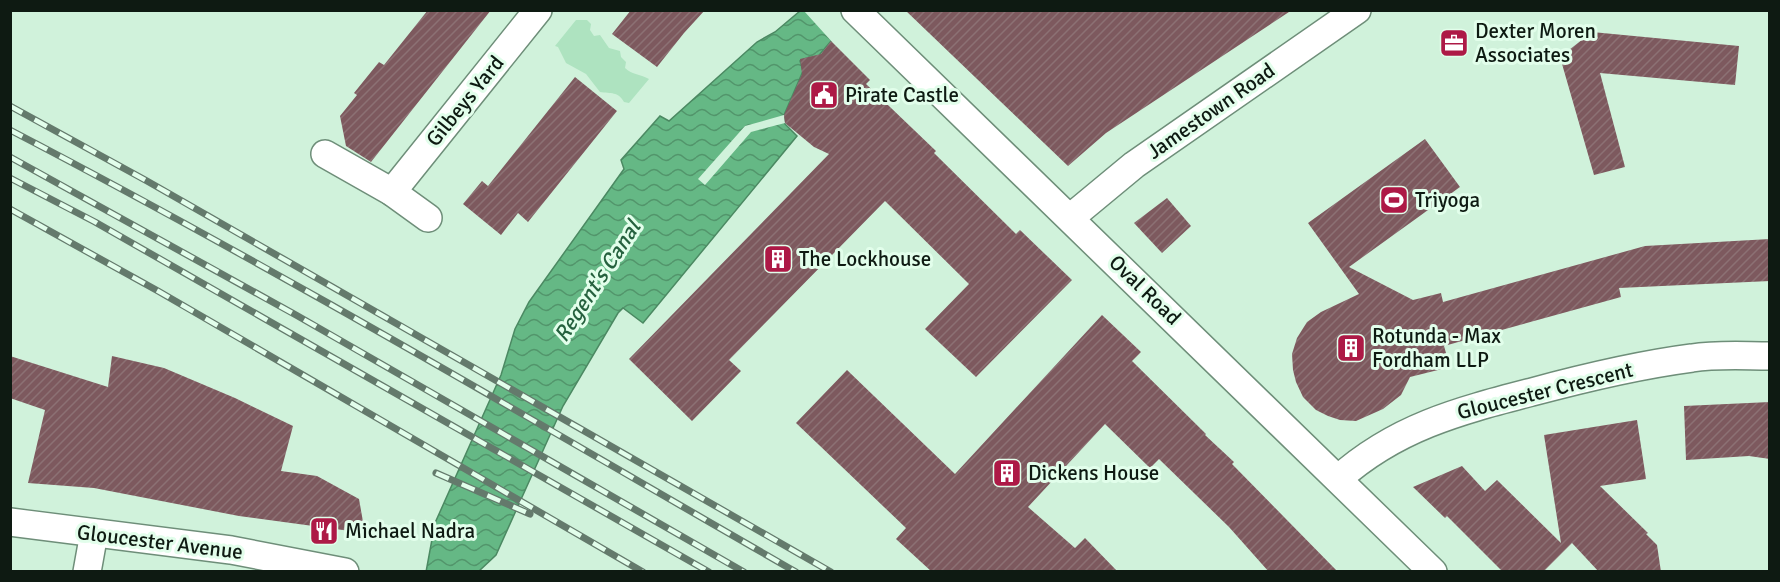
<svg xmlns="http://www.w3.org/2000/svg" width="1780" height="582" font-family="Signika,sans-serif">
	<style>
		.green { fill: #aee3c0 }
		.water { fill: url(#water-waves); stroke: #4b8962; stroke-width: 1.5 }
		.pier { fill: #d0f2db }
		.building { fill: url(#building-hatch) }
		.lines { fill: none; stroke-linecap: round; stroke-linejoin: round }
		.street-casing { stroke: #6e8e79; stroke-width: 30 }
		.street { stroke: #fff; stroke-width: 27 }
		.rail-casing { stroke: #647a6c; stroke-width: 7 }
		.rail { stroke: #e2feeb; stroke-width: 4.5; stroke-dasharray: 14; stroke-linecap: butt }
		.labels { text-anchor: middle; dominant-baseline: central; stroke-width: 6; stroke-linejoin: round; paint-order: stroke }
		.poi-label { font-size: 21px; fill: #0e1a12; stroke: #e2feeb; text-anchor: start }
		.street-label { font-size: 21px; fill: #0e1a12; stroke: #e2feeb }
		.water-label { font-size: 22px; font-style: italic; fill: #25613e; stroke: #e2feeb }
	</style>
	<defs>
		<pattern id="water-waves" width="16" height="10" patternUnits="userSpaceOnUse" patternTransform="scale(1.5)"><rect width="16" height="10" fill="#65b885"/><path d="M0 5q4-4 8 0t8 0" fill="none" stroke="#52956b"/></pattern>
		<pattern id="building-hatch" width="6" height="6" patternUnits="userSpaceOnUse" patternTransform="scale(1.5)"><rect width="6" height="6" fill="#7d595e"/><path d="M-1 1l2-2M0 6l6-6M5 7l2-2" fill="none" stroke="#8c7174"/></pattern>
	</defs>
	<rect width="100%" height="100%" fill="#d0f2db"/>
	<path class="green" d="M576,20H587L591,24L590,30L594,36L600,35L609,48L620,51L621,57L626,62L625,68C632,75 641,74 649,79L629,103L624,102C618,91 611,94 600,92L586,74L566,63L558,47L555,46Z"/>
	<path class="water" d="M800,11H878L831,41L815,60L809,57L800,61L803,71L784,115L785,124L797,136L643,323L623,308L618,313L563,406L496,555L479,571L426,572L435,523L501,375L515,329L529,302L624,169L621,160L660,116L669,121L757,42L775,32Z"/>
	<g class="pier">
		<path d="M881,10L833,43L804,11Z"/>
		<path d="M784,115L785,123L751,132L705,185L698,179L745,126Z"/>
	</g>
	<g class="building">
		<path d="M428,10H491L371,162L346,146L340,116L357,95L354,93L379,62L384,65Z"/>
		<path d="M631,10H705L684,33L657,67L612,34Z"/>
		<path d="M905,10H1292L1106,133L1068,166Z"/>
		<path d="M1592,32L1739,46L1735,85L1600,73L1625,167L1594,175L1560,57Z"/>
		<path d="M831,41L870,80L866,84L936,151L934,153L1016,234L1020,230L1072,280L976,377L925,329L969,284L885,201L729,360L741,371L692,421L629,359L829,154L814,147L785,123L784,115L802,74L800,59L821,54Z"/>
		<path d="M575,77L617,111L528,222L518,213L501,235L463,204L482,181L488,186Z"/>
		<path d="M1425,139L1460,187L1349,267L1413,300L1441,293L1443,302L1645,246L1770,239V281L1619,288L1621,297L1444,346L1450,367L1410,377L1401,395L1383,409L1356,421L1340,420L1328,416L1316,410L1303,397L1296,382L1293,370L1292,354L1297,338L1307,322L1321,312L1359,294L1308,223Z"/>
		<path d="M1167,198L1191,226L1162,253L1134,223Z"/>
		<path d="M1102,315L1141,352L1132,361L1206,434L1205,435L1234,462L1232,464L1338,572H1269L1229,527L1159,459L1150,468L1105,424L1028,507L1075,548L1085,538L1118,572H932L896,539L906,528L796,423L847,370L955,474Z"/>
		<path d="M10,356L108,387L112,356L164,368L235,398L293,426L281,471L317,476L359,499L365,533L239,516L94,488L28,483L45,410L10,398Z"/>
		<path d="M1770,402V459L1749,456L1686,460L1684,406Z"/>
		<path d="M1637,420L1646,479L1600,486L1648,533L1646,534L1657,545L1661,572H1599L1572,543L1543,572H1503L1447,516L1445,518L1413,487L1462,466L1485,491L1497,480L1561,543L1544,435Z"/>
	</g>
	<g class="lines">
		<g class="street-casing">
			<g id="street">
				<path d="M855,10L1433,572"/>
				<path d="M325,154L392,192L428,218"/>
				<path d="M392,192L538,10"/>
				<path d="M1070,218L1134,165L1357,10"/>
				<path d="M1338,479C1396,427 1459,411 1532,392C1584,378 1638,365 1692,358C1717,354 1744,356 1770,356"/>
				<path d="M10,522L231,550L345,572"/>
				<path d="M87,572L94,533"/>
			</g>
		</g>
		<use href="#street" class="street"/>
		<g class="rail-casing">
			<g id="rail">
				<path d="M10,106L147,181L831,572"/>
				<path d="M10,130C277,269 535,422 796,572"/>
				<path d="M10,157L296,315L744,572"/>
				<path d="M10,178L95,222L709,572"/>
				<path d="M10,209L158,291L643,572"/>
				<path d="M436,473L530,514"/>
			</g>
		</g>
		<use href="#rail" class="rail"/>
	</g>
	<defs>
		<g id="office-square" transform="scale(1.5)"><rect x="-9" y="-9" width="18" height="18" rx="4" fill="#ad1946" stroke="#e2feeb"/><path d="M-6-3h4V-5.5h4V-3h4V5H-6ZM-1-4.5V-3h2v-1.5ZM-6 0V1H6V0Z" fill="#fff"/></g>
		<g id="civic-square" transform="scale(1.5)"><rect x="-9" y="-9" width="18" height="18" rx="4" fill="#ad1946" stroke="#e2feeb"/><path d="M-.6-6.5H3V-4.5H.6V-3L4-1V1h2V6H-6V1h2V-1L-.6-3ZM-1.2 2.5V6h2.4V2.5Z" fill="#fff"/></g>
		<g id="stadium-square" transform="scale(1.5)"><rect x="-9" y="-9" width="18" height="18" rx="4" fill="#ad1946" stroke="#e2feeb"/><path d="M0-5a6.5 5 0 1 0 0 10a6.5 5 0 1 0 0-10ZM-3.5-1.8h7v3.6h-7Z" fill="#fff"/></g>
		<g id="building-square" transform="scale(1.5)"><rect x="-9" y="-9" width="18" height="18" rx="4" fill="#ad1946" stroke="#e2feeb"/><path d="M-4-6H4V6H1V3H-1V6H-4ZM-2.5-4.3h1.7v1.8h-1.7ZM.8-4.3h1.7v1.8H.8ZM-2.5-1h1.7V.8h-1.7ZM.8-1h1.7V.8H.8Z" fill="#fff"/></g>
		<g id="restaurant-square" transform="scale(1.5)"><rect x="-9" y="-9" width="18" height="18" rx="4" fill="#ad1946" stroke="#e2feeb"/><path d="M-5-6h1v4h1v-4h1v4h1v-4h1v5L-1.5 .5V6h-2V.5L-5-1ZM5-6V6H3V1.5H1.5Q1.5-4 5-6Z" fill="#fff"/></g>
	</defs>
	<g fill-rule="evenodd">
		<use href="#office-square" x="1454" y="43"/>
		<use href="#civic-square" x="824" y="95"/>
		<use href="#stadium-square" x="1394" y="200"/>
		<use href="#building-square" x="778" y="259"/>
		<use href="#building-square" x="1351" y="348"/>
		<use href="#building-square" x="1007" y="473"/>
		<use href="#restaurant-square" x="324" y="531"/>
	</g>
	<g class="labels">
		<g class="poi-label">
			<text x="1475" y="31">Dexter Moren<tspan x="1475" dy="24">Associates</tspan></text>
			<text x="845" y="95">Pirate Castle</text>
			<text x="1415" y="200">Triyoga</text>
			<text x="799" y="259">The Lockhouse</text>
			<text x="1372" y="336">Rotunda - Max<tspan x="1372" dy="24">Fordham LLP</tspan></text>
			<text x="1028" y="473">Dickens House</text>
			<text x="345" y="531">Michael Nadra</text>
		</g>
		<g class="street-label">
			<text transform="translate(465 101) rotate(-51)">Gilbeys Yard</text>
			<text transform="translate(1211 111) rotate(-35)">Jamestown Road</text>
			<text transform="translate(1145 290) rotate(44)">Oval Road</text>
			<text transform="translate(1545 391) rotate(-14)">Gloucester Crescent</text>
			<text transform="translate(160 542) rotate(7)">Gloucester Avenue</text>
		</g>
		<g class="water-label">
			<text transform="translate(597 281) rotate(-57)">Regent's Canal</text>
		</g>
	</g>
	<rect width="1780" height="582" fill="none" stroke="#0e1a12" stroke-width="24"/>
</svg>
